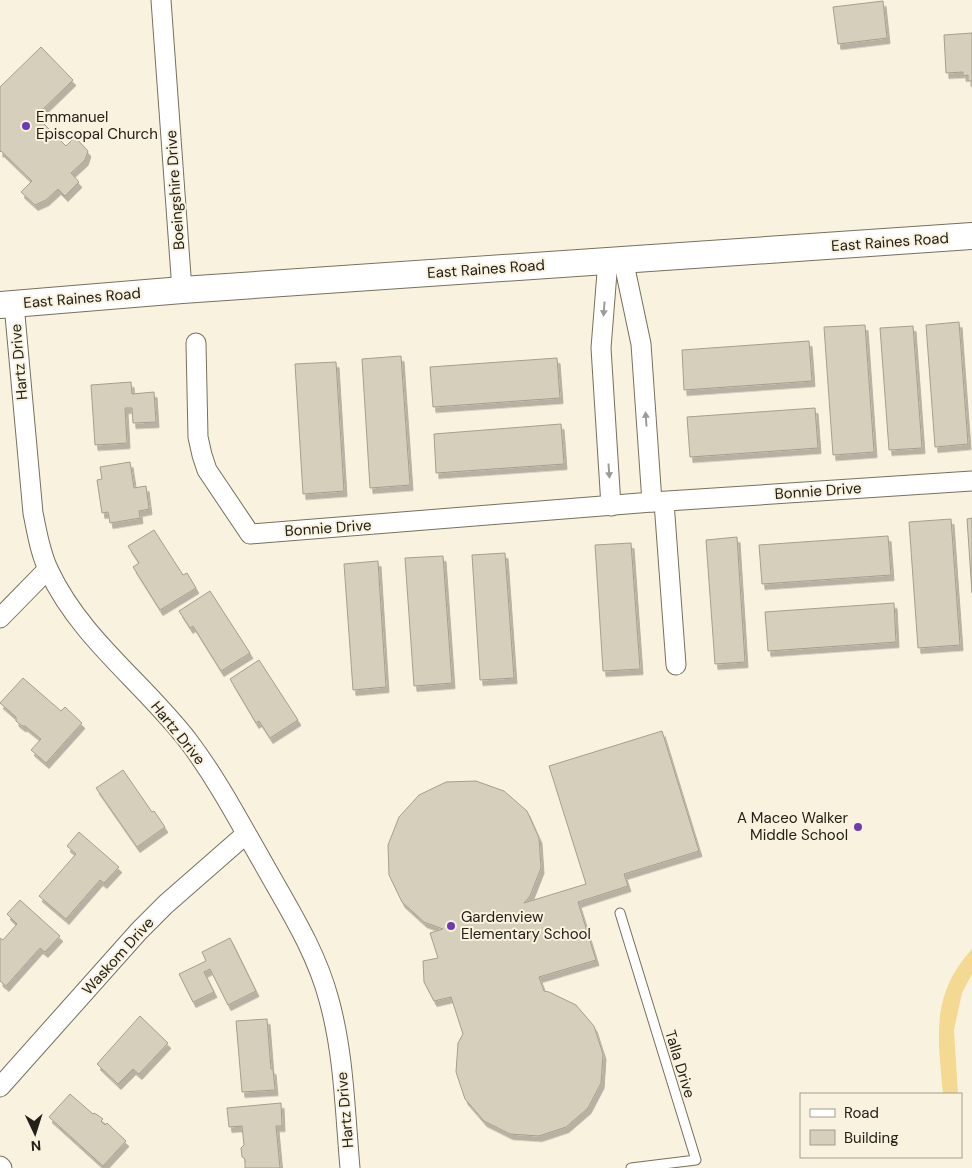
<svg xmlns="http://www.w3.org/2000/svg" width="972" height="1168" font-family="'DM Sans',sans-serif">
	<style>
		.green { fill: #f3d991 }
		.building { fill: #d6cfbc; stroke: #a69f8c; filter: url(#shadow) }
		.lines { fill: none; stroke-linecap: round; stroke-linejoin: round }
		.service-casing { stroke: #76705e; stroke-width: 11 }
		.minor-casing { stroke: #76705e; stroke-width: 21 }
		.secondary-casing { stroke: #76705e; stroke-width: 28 }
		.service { stroke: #fff; stroke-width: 9 }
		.minor { stroke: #fff; stroke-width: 19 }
		.secondary { stroke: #fff; stroke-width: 26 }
		.oneway { fill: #9c9b98 }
		.poi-dot { fill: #6f3bb2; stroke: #f9f2de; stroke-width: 2 }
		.labels { text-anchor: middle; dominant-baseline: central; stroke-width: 4; stroke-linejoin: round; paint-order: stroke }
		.poi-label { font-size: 15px; fill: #232019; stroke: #f9f2de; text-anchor: start }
		.street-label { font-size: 15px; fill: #232019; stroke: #f9f2de }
	</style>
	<defs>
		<filter id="shadow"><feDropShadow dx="3" dy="5.5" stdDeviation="0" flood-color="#0004"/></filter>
	</defs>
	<rect width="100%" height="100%" fill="#f9f2de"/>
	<path class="green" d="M972,949V974L962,993L954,1030L958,1094H943C938,1036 930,996 972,949Z"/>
	<g class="building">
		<path d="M883,1L887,38L838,44L833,7Z"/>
		<path d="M972,33V81H968V75L963,76V72L946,73L944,35Z"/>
		<path d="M41,47L73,80L36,116L66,146L75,137L88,151L85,160L71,173L79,182L65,196L58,189L46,200L35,205L21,192L32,181L1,151L0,152V87Z"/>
		<path d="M959,322L968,444L935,447L926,325Z"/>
		<path d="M865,325L874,452L833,455L824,327Z"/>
		<path d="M913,326L922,448L889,450L880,328Z"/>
		<path d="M809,341L812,381L684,390L682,350Z"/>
		<path d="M401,356L410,485L370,488L362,359Z"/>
		<path d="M557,358L560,398L433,407L430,367Z"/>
		<path d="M336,362L344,491L303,494L295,364Z"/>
		<path d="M131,382L132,394L154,392L156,422L133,423L132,408H125L127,443L95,445L91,385Z"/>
		<path d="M815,408L818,448L690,457L687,417Z"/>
		<path d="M561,424L564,464L436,473L434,434Z"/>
		<path d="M130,462L134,488L146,486L149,509L139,511L140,518L110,523L108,512L102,513L97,480L102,479L100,467Z"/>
		<path d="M972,518V593L967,519Z"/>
		<path d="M951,519L960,645L918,648L909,522Z"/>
		<path d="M154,530L183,575L187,573L196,588L160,610L133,567L139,563L128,546Z"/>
		<path d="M888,536L891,575L762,584L759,545Z"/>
		<path d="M737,537L745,662L715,664L706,540Z"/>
		<path d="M631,543L640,669L603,671L595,545Z"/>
		<path d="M505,553L514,678L480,680L472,555Z"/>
		<path d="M443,556L452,683L414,686L405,558Z"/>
		<path d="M378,561L386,687L353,690L344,564Z"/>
		<path d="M210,591L250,653L221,671L193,626L190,628L179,611Z"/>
		<path d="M894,603L896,642L768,651L765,612Z"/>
		<path d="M259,660L298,720L270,738L259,721L256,723L230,679Z"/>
		<path d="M23,678L61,711L65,707L82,723L46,763L31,750L41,739L25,726H22L16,721V717L0,703Z"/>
		<path d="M662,731L699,851L624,874L628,886L578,902L596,960L539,977L544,991L549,992L576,1005L594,1026L603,1054L601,1083L588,1108L566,1127L539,1136L510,1134L484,1121L465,1099L456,1072L458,1043L463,1034L451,997L434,1001L424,982L423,961L438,958L430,933L443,929L424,922L402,902L389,875L388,845L399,817L419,795L446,782L476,781L504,791L527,811L539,838L541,868L530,896L524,903L586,884L549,766Z"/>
		<path d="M123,770L152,812L154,811L165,827L137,847L96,788Z"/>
		<path d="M79,832L119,867L104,883L100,880L66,919L39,896L76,854L67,846Z"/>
		<path d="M20,900L60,936L45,952L40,948L6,986L0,981V938L3,940L17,924L7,914Z"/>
		<path d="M230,938L256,991L228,1005L210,969L204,972L214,992L193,1002L179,974L206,961L202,952Z"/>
		<path d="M140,1016L168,1043L139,1074L133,1069L118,1084L97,1064Z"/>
		<path d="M267,1019L271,1069H273L275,1090L242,1092L236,1021Z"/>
		<path d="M70,1094L93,1114L94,1113L99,1116L103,1119L101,1121L105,1125L107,1123L126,1141L103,1166L49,1117Z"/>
		<path d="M281,1103L282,1126H276L280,1168H245V1159L242,1157L241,1148L244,1145L242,1126L229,1127L227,1108Z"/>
	</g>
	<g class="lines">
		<g class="service-casing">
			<path id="service" d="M620,913L696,1160L631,1168"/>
		</g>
		<g class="minor-casing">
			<g id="minor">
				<path d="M161,0L182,290"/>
				<path d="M623,259L641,344L652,502"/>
				<path d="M608,260L601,348L611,506"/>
				<path d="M14,304L33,513C37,532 40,553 49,571C81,639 144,683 189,742C217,779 239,821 262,861C287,906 316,950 329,1000C344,1054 345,1112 350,1168"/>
				<path d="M196,343L198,437L202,455L207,470L250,534L652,502L972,481"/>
				<path d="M664,502L676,665"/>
				<path d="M0,618L48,569"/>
				<path d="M0,1087L139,931L166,904L246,834"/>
				<path d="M0,1166L2,1168"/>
			</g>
		</g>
		<g class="secondary-casing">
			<path id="secondary" d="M0,305L182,290L972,236"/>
		</g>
		<use href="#service" class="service"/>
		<use href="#minor" class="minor"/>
		<use href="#secondary" class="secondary"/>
	</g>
	<defs><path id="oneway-solid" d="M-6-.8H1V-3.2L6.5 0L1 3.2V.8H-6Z" transform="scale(1.25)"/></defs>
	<g class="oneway">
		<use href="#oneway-solid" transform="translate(604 309) rotate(94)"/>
		<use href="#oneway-solid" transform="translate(646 419) rotate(-94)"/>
		<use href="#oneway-solid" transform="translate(609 471) rotate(86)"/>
	</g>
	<g class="poi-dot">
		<circle cx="26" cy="126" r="5"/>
		<circle cx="858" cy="827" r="5"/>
		<circle cx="451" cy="926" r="5"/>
	</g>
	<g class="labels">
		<g class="poi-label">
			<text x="36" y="117">Emmanuel<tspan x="36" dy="17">Episcopal Church</tspan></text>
			<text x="848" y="818" text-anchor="end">A Maceo Walker<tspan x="848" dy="17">Middle School</tspan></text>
			<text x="461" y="917">Gardenview<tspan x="461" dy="17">Elementary School</tspan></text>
		</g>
		<g class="street-label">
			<text transform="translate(175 190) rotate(-94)">Boeingshire Drive</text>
			<text transform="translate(890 242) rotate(-4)">East Raines Road</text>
			<text transform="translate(486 269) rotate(-4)">East Raines Road</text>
			<text transform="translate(82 298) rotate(-5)">East Raines Road</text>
			<text transform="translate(19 362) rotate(-95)">Hartz Drive</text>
			<text transform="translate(818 491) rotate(-4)">Bonnie Drive</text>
			<text transform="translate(328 528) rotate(-4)">Bonnie Drive</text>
			<text transform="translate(178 733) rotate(51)">Hartz Drive</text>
			<text transform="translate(118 956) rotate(-48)">Waskom Drive</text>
			<text transform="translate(680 1064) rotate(73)">Talla Drive</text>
			<text transform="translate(345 1110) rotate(-95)">Hartz Drive</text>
		</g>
	</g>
	<rect x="800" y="1093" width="162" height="65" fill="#f9f2de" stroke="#a39e8f"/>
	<rect x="810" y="1109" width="25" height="8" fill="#ffffff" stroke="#a39e8f"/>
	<text x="844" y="1118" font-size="15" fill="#232019">Road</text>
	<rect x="810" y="1130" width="25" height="15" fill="#d6cfbc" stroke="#a39e8f"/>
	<text x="844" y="1143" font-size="15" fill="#232019">Building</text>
	<g transform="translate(35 1133) rotate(176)" stroke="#f9f2de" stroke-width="4" paint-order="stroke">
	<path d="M0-4L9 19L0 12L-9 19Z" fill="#232019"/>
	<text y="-8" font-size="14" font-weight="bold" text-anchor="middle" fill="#232019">N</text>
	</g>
</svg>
